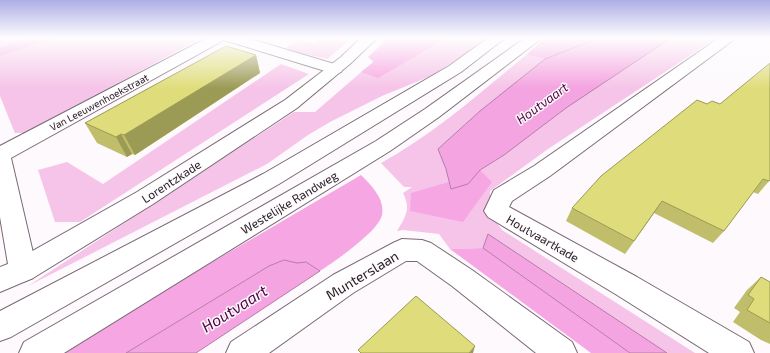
<svg xmlns="http://www.w3.org/2000/svg" width="770" height="353" font-family="'Exo 2',sans-serif">
	<style>
		.green { fill: #f6c4e8 }
		.forest { fill: #f6a6e2 }
		.water { fill: #f4a4e0; stroke: #b67ca8 }
		.lines { fill: none; stroke-linecap: round; stroke-linejoin: round }
		.minor-casing { stroke: #796975; stroke-width: 2 }
		.tertiary-casing { stroke: #796975; stroke-width: 2 }
		.primary-casing { stroke: #796975; stroke-width: 2 }
		.minor { fill: #fff; fill-rule: evenodd }
		.tertiary { fill: #fff; fill-rule: evenodd }
		.primary { fill: #fff; fill-rule: evenodd }
		.wall { fill: #c0be6a }
		.shaded-wall { fill: #9c9b56 }
		.building { fill: #dfdd7b; stroke: #9c9b56 }
		.labels { text-anchor: middle; dominant-baseline: central; stroke-width: 3; stroke-linejoin: round; paint-order: stroke }
		.far-street-label { font-size: 10px; fill: #262025; stroke: #fdf9fc }
		.street-label { font-size: 12px; fill: #262025; stroke: #fdf9fc }
		.water-label { font-size: 13px; font-style: italic; fill: #4e0743; stroke: #fdf9fc }
		.near-street-label { font-size: 14px; fill: #262025; stroke: #fdf9fc }
		.near-water-label { font-size: 16px; font-style: italic; fill: #4e0743; stroke: #fdf9fc }
	</style>
	<rect width="100%" height="100%" fill="#fdf9fc"/>
	<g class="green">
		<path d="M0,38H202L24,133H15L14,131L0,96Z"/>
		<path d="M320,38H352L327,59L292,51L286,47L300,40L314,43Z"/>
		<path d="M391,38H489L431,76L382,96L330,122L308,135L267,164L28,286L294,112H315L374,61Z"/>
		<path d="M671,38H724L709,43L548,149L490,191C490,207 492,217 502,230L695,353H667L489,235L483,248L450,249L439,234L403,230L397,231C406,216 411,209 403,193L412,187H404L381,163C434,134 480,93 526,55L545,59L480,111L438,149L446,169L468,184L480,170L501,157L566,108Z"/>
		<path d="M281,64L309,74L80,222H55L38,170L67,162L103,184Z"/>
	</g>
	<g class="forest">
		<path d="M29,38H54L0,56V48Z"/>
		<path d="M388,38H447L378,78L361,72L374,62L368,57Z"/>
		<path d="M545,38H599L545,59L526,55Z"/>
		<path d="M480,170L492,182L463,222L410,211L411,193L449,182L468,184Z"/>
		<path d="M361,175C372,186 385,199 382,215C379,231 334,262 320,271L306,262L297,264L284,260L269,266L126,353H57Z"/>
		<path d="M483,248L630,353H591L450,249Z"/>
	</g>
	<g class="water">
		<path d="M599,38H671L566,108L504,155L480,170L468,184L451,189L446,169L438,149L480,111L545,59Z"/>
		<path d="M488,234L667,353H630L483,248Z"/>
		<path d="M284,260L297,263L306,262L320,271L196,353H126L269,266Z"/>
	</g>
	<g class="lines">
		<g class="minor-casing">
			<g id="minor">
				<path d="M207,38H247L341,66L343,69L341,72L335,74L224,40L11,158L37,270L33,278L23,282L13,278L9,270L0,217V146Z"/>
				<path d="M719,38H736L550,176L512,201L509,207L637,277L749,342L754,353H709L617,295L488,217L484,211L494,190L534,166Z"/>
				<path d="M402,239L422,240L431,243L472,270L572,342L577,353H536L452,286L417,261H406L353,293L269,353H226L231,342L333,275L393,243Z"/>
			</g>
		</g>
		<g class="tertiary-casing">
			<path id="tertiary" d="M361,38H377L351,63L297,108L153,204L33,278L0,292V267L13,262L137,192L285,100L341,57Z"/>
		</g>
		<g class="primary-casing">
			<g id="primary">
				<path d="M488,38H505L461,72L279,184L11,337L0,341V311L263,174L449,66Z"/>
				<path d="M525,38H542L439,117L390,151L64,353H19L24,342L376,141L425,109Z"/>
			</g>
		</g>
		<use href="#minor" class="minor"/>
		<use href="#tertiary" class="tertiary"/>
		<use href="#primary" class="primary"/>
	</g>
	<g class="wall">
		<path d="M256,55L260,73L135,155L132,154L127,157L97,143L85,123Z"/>
		<path d="M707,104H720L770,180L758,194L753,192L724,231L713,243L654,213L625,254L566,221L572,208Z"/>
		<path d="M761,277L770,282V344L761,340L733,322L740,312L734,308L747,290Z"/>
	</g>
	<g class="shaded-wall">
		<path d="M256,55L260,73L135,155L124,135Z"/>
		<path d="M121,134L132,154L127,157L116,137Z"/>
		<path d="M662,201L654,213L625,254L634,241Z"/>
		<path d="M475,346L473,353H469Z"/>
	</g>
	<g class="building">
		<path d="M226,46L256,55L124,135L121,134L116,137L85,123Z"/>
		<path d="M770,63V180L769,181L763,179L724,231L662,201L634,241L572,208L601,176L697,100L707,104L712,101L720,104Z"/>
		<path d="M761,277L770,282V323L747,310L754,299L748,295Z"/>
		<path d="M416,296L475,346L469,353H361L358,350Z"/>
	</g>
	<linearGradient id="sky" x2="0" y2="1"><stop stop-color="#adaee5"/><stop offset="0.43" stop-color="#fefcfe"/><stop offset="1" stop-color="#fefcfe" stop-opacity="0"/></linearGradient>
	<rect width="770" height="88" fill="url(#sky)"/>
	<g class="labels">
		<g class="far-street-label">
			<text transform="translate(99 102) rotate(-28)">Van Leeuwenhoekstraat</text>
		</g>
		<g class="street-label">
			<text transform="translate(171 181) rotate(-33)">Lorentzkade</text>
			<text transform="translate(289 202) rotate(-31)">Westelijke Randweg</text>
			<text transform="translate(543 238) rotate(30)">Houtvaartkade</text>
		</g>
		<g class="water-label">
			<text transform="translate(542 103) rotate(-36)">Houtvaart</text>
		</g>
		<g class="near-street-label">
			<text transform="translate(362 275) rotate(-31)">Munterslaan</text>
		</g>
		<g class="near-water-label">
			<text transform="translate(234 308) rotate(-32)">Houtvaart</text>
		</g>
	</g>
</svg>
